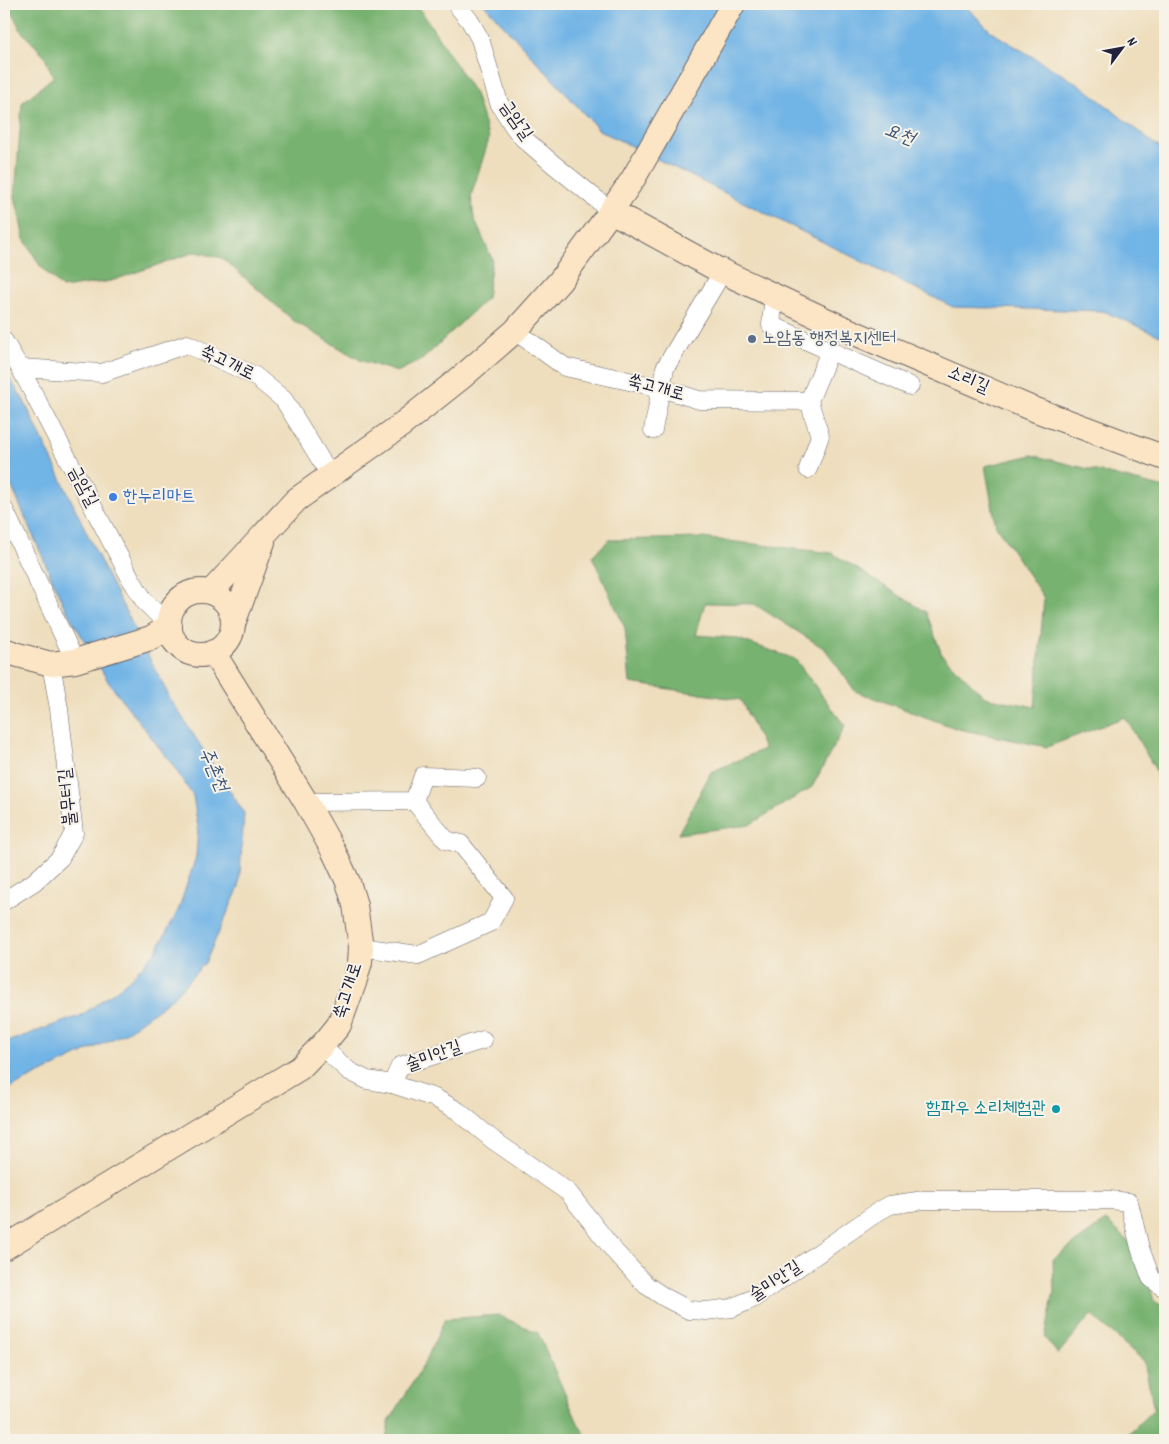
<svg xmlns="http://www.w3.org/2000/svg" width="1169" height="1444" font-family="Dekko,'Poor Story',sans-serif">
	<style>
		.forest { fill: #78b271; stroke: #4d6a56 }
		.water { fill: #71b4e6; stroke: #4a6b90 }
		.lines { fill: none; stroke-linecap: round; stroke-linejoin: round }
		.street-casing { stroke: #696468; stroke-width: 19 }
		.secondary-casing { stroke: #696468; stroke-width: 26 }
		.street { stroke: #fff; stroke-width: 18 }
		.secondary { stroke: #fce5c4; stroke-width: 24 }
		.service-dot { fill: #5c6f8a; stroke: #f7f3e8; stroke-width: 2 }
		.shop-dot { fill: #3f7fe0; stroke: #f7f3e8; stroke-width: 2 }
		.culture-dot { fill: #0f9aa8; stroke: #f7f3e8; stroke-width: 2 }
		.labels { text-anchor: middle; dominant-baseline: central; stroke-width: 4; stroke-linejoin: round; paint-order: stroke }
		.street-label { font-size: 18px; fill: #22223b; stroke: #f7f3e8 }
		.service-label { font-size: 18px; fill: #4e5e75; stroke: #f7f3e8; text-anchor: start }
		.shop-label { font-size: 18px; fill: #366cbe; stroke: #f7f3e8; text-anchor: start }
		.culture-label { font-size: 18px; fill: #0d838f; stroke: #f7f3e8; text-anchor: end }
		.water-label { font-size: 19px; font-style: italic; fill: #3e5577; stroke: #f7f3e8 }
	</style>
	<rect width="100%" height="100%" fill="#f7f3e8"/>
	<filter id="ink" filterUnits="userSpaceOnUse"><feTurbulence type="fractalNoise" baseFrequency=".02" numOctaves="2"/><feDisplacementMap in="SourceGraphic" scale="10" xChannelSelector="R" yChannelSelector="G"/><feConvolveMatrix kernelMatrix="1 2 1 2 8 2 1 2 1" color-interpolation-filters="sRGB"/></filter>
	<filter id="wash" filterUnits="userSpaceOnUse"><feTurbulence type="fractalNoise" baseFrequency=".0096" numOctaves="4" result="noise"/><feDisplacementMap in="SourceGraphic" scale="20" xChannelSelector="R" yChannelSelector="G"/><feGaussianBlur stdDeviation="1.12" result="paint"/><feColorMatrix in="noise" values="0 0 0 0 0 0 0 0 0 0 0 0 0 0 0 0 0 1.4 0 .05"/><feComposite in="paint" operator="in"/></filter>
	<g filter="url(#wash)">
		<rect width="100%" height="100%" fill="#eedebd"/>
		<g class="forest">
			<path d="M8,4H414L422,12L475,94L489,139L471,196L474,218L492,259L487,298L423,359L397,372L360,360L294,321L222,258L195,252L111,281L62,288L41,267L24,239L15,196L22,103L53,77L44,55L21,31Z"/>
			<path d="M1032,455L1165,488V803L1155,769L1125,717L1047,747L958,729L855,691L825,649L754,604L705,603L696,635L735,638L795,659L845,726L812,787L749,825L678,834L711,772L764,749L741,700L630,683L625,628L592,556L609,540L702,538L832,553L926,612L942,655L985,697L1035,707L1044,598L996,526L985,466Z"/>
			<path d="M1106,1221L1140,1251L1154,1301L1165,1307V1440H1122L1154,1409L1144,1361L1091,1315L1058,1354L1045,1338L1054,1291L1053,1259Z"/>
			<path d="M498,1315L538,1333L578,1423L588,1440H386L389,1422L426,1360L445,1319Z"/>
		</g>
		<g class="water">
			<path d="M484,4H963L993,33L1083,87L1153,143L1165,151V338L1103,311L953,307L599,130Z"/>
			<path d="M4,370L23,399L106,573L171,700L244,813L239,887L205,963L172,998L125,1033L4,1091V1043L82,1015L127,982L156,951L178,911L196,857L198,827L193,796L172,764L109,683L64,606L4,469Z"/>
		</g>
	</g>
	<g filter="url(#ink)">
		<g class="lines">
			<g class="street-casing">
				<g id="street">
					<path d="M456,4L470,21L480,39L499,103L514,127L523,138L553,164L611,211"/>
					<path d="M774,295L771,325L910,386"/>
					<path d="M515,331L565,367L661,388L699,400L809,401"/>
					<path d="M4,341L20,368L131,579L145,602L170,626"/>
					<path d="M20,368L102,373L187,344L255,376L284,400L330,475"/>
					<path d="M653,430L665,368L723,271"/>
					<path d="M808,469L820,436L809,401L830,351"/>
					<path d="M4,509L75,661"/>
					<path d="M306,802L414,801L423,776L477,778"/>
					<path d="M4,901L34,882L60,858L74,833L59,709L51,664"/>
					<path d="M361,947L418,955L491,922L504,898L461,844L446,840L414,801"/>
					<path d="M321,1046L349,1071L367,1080L392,1084L400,1066L483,1040"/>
					<path d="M392,1084L435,1098L458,1111L493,1140L568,1192L615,1252L646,1285L664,1297L689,1310L706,1311L732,1308L754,1298L879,1211L890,1205L924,1200H1110L1129,1202L1140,1248L1151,1278L1161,1286L1165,1287"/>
				</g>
			</g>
			<g class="secondary-casing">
				<g id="secondary">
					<path d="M611,211L715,268L843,328L1028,407L1165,458"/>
					<circle cx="201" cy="623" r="32"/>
					<path d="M211,592L296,500L400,426L463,376L515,331L560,281L611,211L633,179L733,4"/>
					<path d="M233,624L263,542"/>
					<path d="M4,650L18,655L51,664L75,661L151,638L170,626"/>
					<path d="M4,1248L300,1068L326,1041L339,1025L354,983L360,962L361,947L355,905L348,882L333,850L306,802L213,652"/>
				</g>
			</g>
			<use href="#street" class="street"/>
			<use href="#secondary" class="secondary"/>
		</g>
	</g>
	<circle class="service-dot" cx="752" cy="339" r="5"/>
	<circle class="shop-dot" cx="113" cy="497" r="5"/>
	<circle class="culture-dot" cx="1056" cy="1109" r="5"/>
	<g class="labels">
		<g class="street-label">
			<text transform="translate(515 121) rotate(55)">금암길</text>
			<text transform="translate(227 364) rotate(26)">쑥고개로</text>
			<text transform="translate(968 381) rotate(23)">소리길</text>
			<text transform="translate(656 389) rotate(15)">쑥고개로</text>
			<text transform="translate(82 487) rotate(62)">금암길</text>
			<text transform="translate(69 797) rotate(-96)">불무터길</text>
			<text transform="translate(349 991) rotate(-72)">쑥고개로</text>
			<text transform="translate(434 1057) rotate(-20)">술미안길</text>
			<text transform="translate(776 1282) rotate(-34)">술미안길</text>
		</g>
		<g class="service-label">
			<text x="762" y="339">노암동 행정복지센터</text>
		</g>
		<g class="shop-label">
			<text x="123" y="497">한누리마트</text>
		</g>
		<g class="culture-label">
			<text x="1046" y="1109">함파우 소리체험관</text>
		</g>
		<g class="water-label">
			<text transform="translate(899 136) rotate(21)">요천</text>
			<text transform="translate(212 770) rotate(66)">주촌천</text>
		</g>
	</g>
	<rect width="1169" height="1444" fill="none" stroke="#f7f3e8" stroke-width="20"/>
	<g transform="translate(1122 48) rotate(58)" stroke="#f7f3e8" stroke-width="4" paint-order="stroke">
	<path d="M0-4L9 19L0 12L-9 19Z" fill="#22223b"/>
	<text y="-8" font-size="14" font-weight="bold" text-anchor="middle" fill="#22223b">N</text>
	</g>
</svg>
